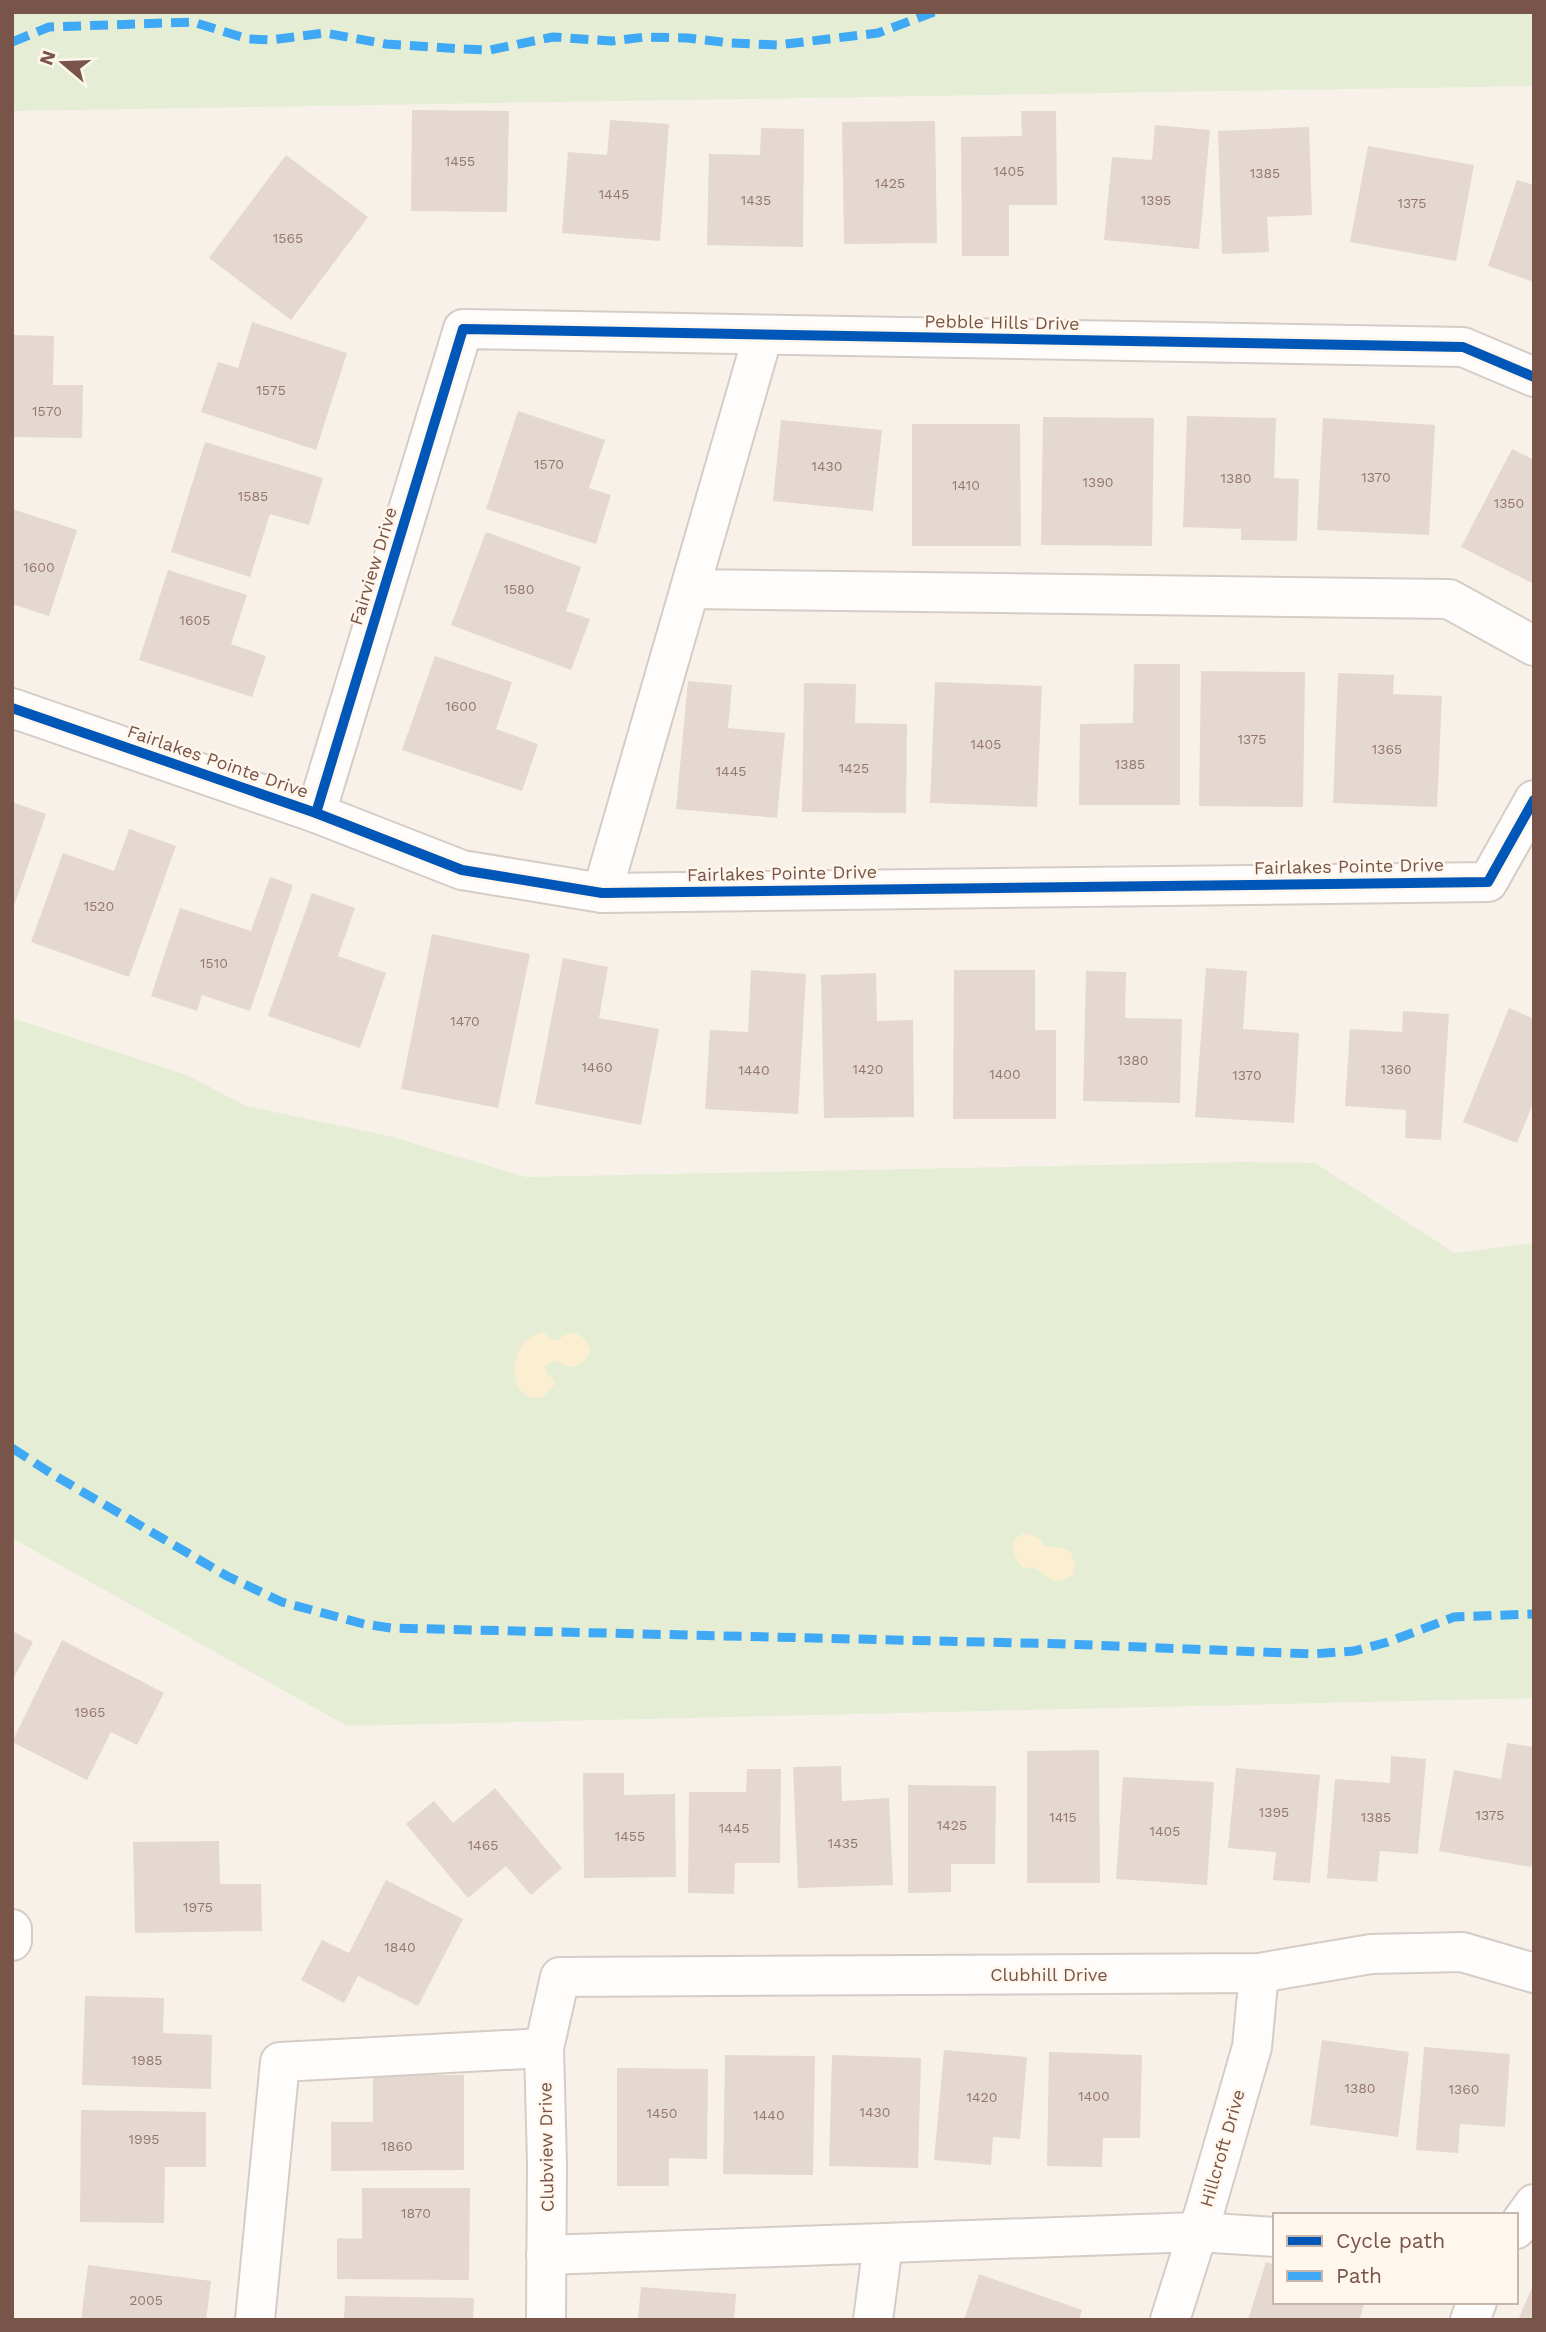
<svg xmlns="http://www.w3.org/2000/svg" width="1546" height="2332" font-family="'Work Sans',sans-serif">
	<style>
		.green { fill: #e5eed4 }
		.sand { fill: #fbeed1 }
		.building { fill: #e4d8d1 }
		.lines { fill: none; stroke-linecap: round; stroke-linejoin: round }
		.minor-casing { stroke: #d6ccc6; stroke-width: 42 }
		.minor { stroke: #fefdfc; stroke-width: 38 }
		.quiet { stroke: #3fa9f5; stroke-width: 9; stroke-dasharray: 18 9; stroke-linecap: butt }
		.cycleway-casing { stroke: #fff6ec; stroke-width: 15 }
		.cycleway { stroke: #0057b8; stroke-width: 10 }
		.labels { text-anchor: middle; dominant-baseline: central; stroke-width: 5; stroke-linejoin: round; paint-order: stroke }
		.number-label { font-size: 14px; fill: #95786c }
		.street-label { font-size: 18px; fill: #785548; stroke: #fff6ec }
	</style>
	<rect width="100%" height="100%" fill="#f7f1ea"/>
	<g class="green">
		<path d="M12,12H1534V86L12,111Z"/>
		<path d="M12,1018L187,1075L246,1106L389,1136L526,1177L1244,1162L1315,1163L1455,1253L1534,1243V1698L347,1726L12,1538Z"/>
	</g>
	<g class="sand">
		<path d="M543,1332L552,1340H558C572,1327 585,1334 591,1351C568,1387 561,1348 545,1367L546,1373L554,1380V1385L542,1398C510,1402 507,1356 527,1340C532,1336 538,1334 543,1332Z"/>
		<path d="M1025,1533L1039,1538L1044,1546L1063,1548L1071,1552L1075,1567L1073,1575C1047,1589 1052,1575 1034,1568C1030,1567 1026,1568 1022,1567C1015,1558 1012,1551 1014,1539Z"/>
	</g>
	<g class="building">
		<path d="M412,110L509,111L507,212L411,211Z"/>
		<path d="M1021,111H1056L1057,205H1009V256H962L961,137L1022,136Z"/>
		<path d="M610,120L669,124L660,241L562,233L568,152L607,155Z"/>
		<path d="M935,121L937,243L844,244L842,122Z"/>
		<path d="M1155,125L1210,130L1199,249L1104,240L1112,157L1152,160Z"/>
		<path d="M1309,127L1312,215L1267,217L1269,252L1222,254L1218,131Z"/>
		<path d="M761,128L804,129L803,247L707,245L709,154L760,155Z"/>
		<path d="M1368,146L1474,165L1456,261L1350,242Z"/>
		<path d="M286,155L368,217L291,320L209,258Z"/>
		<path d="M1517,180L1534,185V282L1488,266Z"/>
		<path d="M252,322L347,353L316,450L201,412L218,362L238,368Z"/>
		<path d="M12,335L54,336L53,385H83L82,438L12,437Z"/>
		<path d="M518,411L605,440L589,488L611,495L596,544L486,509Z"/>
		<path d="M1187,416L1276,418L1274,478L1299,479L1297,541L1241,540V529L1183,527Z"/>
		<path d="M1043,417L1154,418L1152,546L1041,545Z"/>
		<path d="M1323,418L1435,425L1429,535L1317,530Z"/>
		<path d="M781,420L882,430L873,511L773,501Z"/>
		<path d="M912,424H1020L1021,546H912Z"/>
		<path d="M205,442L323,478L309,525L270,514L250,577L171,552Z"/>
		<path d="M1512,449L1534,460V584L1461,547Z"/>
		<path d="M12,509L77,530L49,616L12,604Z"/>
		<path d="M486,532L581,567L566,611L590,619L571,670L451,625Z"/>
		<path d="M168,570L247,595L231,644L266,656L252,697L139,660Z"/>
		<path d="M435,656L512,682L496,729L538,744L522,791L402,750Z"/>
		<path d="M1134,664H1180V805H1079L1080,724L1133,723Z"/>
		<path d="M1201,671L1305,672L1303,807L1199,806Z"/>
		<path d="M1338,673L1394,675L1393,694L1442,696L1437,807L1333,803Z"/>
		<path d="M688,681L732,685L728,728L785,733L777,818L676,809Z"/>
		<path d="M935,682L1042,686L1037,807L930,803Z"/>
		<path d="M804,683L856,684L855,723L907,724L906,813L802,812Z"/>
		<path d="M12,802L46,814L13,909H12Z"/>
		<path d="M129,829L176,846L129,977L31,942L63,853L114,871Z"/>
		<path d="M270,877L293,885L250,1011L202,995L197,1011L151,996L180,908L251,931Z"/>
		<path d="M312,893L355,908L338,956L386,973L360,1048L268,1016Z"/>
		<path d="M432,934L530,954L498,1108L401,1089Z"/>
		<path d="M563,958L608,967L599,1018L659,1029L641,1125L535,1104Z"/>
		<path d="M1206,968L1247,971L1243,1029L1299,1033L1294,1123L1195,1117Z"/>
		<path d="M751,970L806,974L798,1114L705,1109L710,1030L748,1032Z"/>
		<path d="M954,970H1035V1030H1056V1119H953Z"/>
		<path d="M1086,971L1126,972L1125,1018L1182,1019L1180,1103L1083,1101Z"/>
		<path d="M876,973L877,1021L913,1020L914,1117L824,1118L821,975Z"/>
		<path d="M1509,1008L1534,1019V1101L1517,1143L1463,1122Z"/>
		<path d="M1403,1011L1449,1014L1441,1140L1405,1138L1406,1110L1345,1106L1350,1029L1402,1032Z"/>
		<path d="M12,1631L33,1642L12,1681Z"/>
		<path d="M62,1640L164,1693L137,1745L111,1732L87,1780L12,1742Z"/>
		<path d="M1507,1743L1534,1747V1855L1531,1867L1439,1851L1454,1770L1501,1779Z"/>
		<path d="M1099,1750L1100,1883H1027V1751Z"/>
		<path d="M1391,1756L1426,1759L1418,1854L1380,1851L1377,1882L1327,1878L1335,1779L1390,1783Z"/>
		<path d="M841,1766L842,1801L889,1798L893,1885L798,1888L793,1767Z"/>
		<path d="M1236,1768L1320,1775L1310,1883L1273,1880L1276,1852L1228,1848Z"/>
		<path d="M747,1769H781L780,1863H735L734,1894L688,1893L689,1792H746Z"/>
		<path d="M583,1773H624V1795L675,1794L676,1877L584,1878Z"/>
		<path d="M1123,1777L1214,1782L1207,1885L1116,1879Z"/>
		<path d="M908,1785L996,1786L995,1864H951V1892L908,1893Z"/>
		<path d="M495,1788L562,1868L531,1895L506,1866L468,1898L406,1824L434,1801L453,1823Z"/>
		<path d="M219,1841L220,1884H261L262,1931L135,1933L133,1842Z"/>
		<path d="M386,1880L463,1919L418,2006L358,1976L344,2003L301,1980L322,1940L349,1953Z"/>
		<path d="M85,1996L164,1998L163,2033L212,2035L211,2089L82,2085Z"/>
		<path d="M1322,2040L1409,2052L1398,2137L1310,2125Z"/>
		<path d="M1424,2047L1510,2054L1505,2127L1460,2124L1458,2153L1416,2150Z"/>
		<path d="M944,2050L1027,2057L1020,2139L993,2137L991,2165L934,2160Z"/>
		<path d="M1049,2052L1142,2055L1140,2138H1103L1102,2167L1047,2166Z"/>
		<path d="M725,2055L815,2056L813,2175L723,2174Z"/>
		<path d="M832,2055L921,2058L918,2168L829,2166Z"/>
		<path d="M617,2068L708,2069L707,2159L669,2158V2186H617Z"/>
		<path d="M373,2075H464V2170L331,2171V2122H373Z"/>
		<path d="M81,2110L206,2112V2167H165L164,2223L80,2222Z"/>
		<path d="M362,2188H470L469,2280L337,2279V2238L362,2239Z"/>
		<path d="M1266,2262L1275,2265V2302H1365L1359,2320H1248Z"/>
		<path d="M88,2265L211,2281L206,2320H81Z"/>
		<path d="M979,2274L1082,2310L1079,2320H964Z"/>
		<path d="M1534,2283V2320H1518Z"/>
		<path d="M641,2287L736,2294L734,2320H638Z"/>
		<path d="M345,2296L474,2298L473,2320H344Z"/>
	</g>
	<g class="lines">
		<g class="minor-casing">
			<g id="minor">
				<path d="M690,589L1449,599L1534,646"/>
				<path d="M12,708L316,813L462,870L602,893L1488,882L1534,800"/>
				<path d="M316,813L463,329L1463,347L1534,377"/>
				<path d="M602,893L763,335"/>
				<path d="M12,1929V1941"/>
				<path d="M1516,2229L1534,2204"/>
				<path d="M546,2255L1197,2232L1275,2237"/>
				<path d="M255,2320L280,2062L544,2048"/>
				<path d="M546,2320L547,2164L544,2048L560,1977L1259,1973L1371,1954L1462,1952L1534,1973"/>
				<path d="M873,2320L883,2244"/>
				<path d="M1170,2320L1206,2206L1252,2047L1259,1973"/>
				<path d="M1470,2320L1477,2302"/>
			</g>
		</g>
		<use href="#minor" class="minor"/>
		<g class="quiet">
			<path d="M12,42L49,27L193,22L248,39L271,40L325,33L386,44L462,49L490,50L553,37L612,41L645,37L688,38L730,43L778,45L878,33L934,12"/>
			<path d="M12,1448L52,1474L227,1576L282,1602L364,1624L391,1628L1065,1644L1312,1654L1354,1651L1388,1642L1454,1617L1534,1614"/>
		</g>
		<g class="cycleway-casing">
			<g id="cycleway">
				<path d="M12,708L316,813L462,870L602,893L1488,882L1534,800"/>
				<path d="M316,813L463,329L1463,347L1534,377"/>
			</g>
		</g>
		<use href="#cycleway" class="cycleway"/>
	</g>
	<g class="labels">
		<g class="number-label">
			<text x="460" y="161">1455</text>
			<text x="1009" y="171">1405</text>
			<text x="1265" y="173">1385</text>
			<text x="890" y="183">1425</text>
			<text x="614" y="194">1445</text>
			<text x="756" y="200">1435</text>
			<text x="1156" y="200">1395</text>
			<text x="1412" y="203">1375</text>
			<text x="288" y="238">1565</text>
			<text x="271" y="390">1575</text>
			<text x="47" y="411">1570</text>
			<text x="549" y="464">1570</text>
			<text x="827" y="466">1430</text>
			<text x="1376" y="477">1370</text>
			<text x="1236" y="478">1380</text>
			<text x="1098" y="482">1390</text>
			<text x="966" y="485">1410</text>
			<text x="253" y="496">1585</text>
			<text x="1509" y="503">1350</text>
			<text x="39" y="567">1600</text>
			<text x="519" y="589">1580</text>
			<text x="195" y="620">1605</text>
			<text x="461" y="706">1600</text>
			<text x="1252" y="739">1375</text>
			<text x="986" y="744">1405</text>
			<text x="1387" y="749">1365</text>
			<text x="1130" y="764">1385</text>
			<text x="854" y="768">1425</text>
			<text x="731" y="771">1445</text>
			<text x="99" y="906">1520</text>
			<text x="214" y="963">1510</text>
			<text x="465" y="1021">1470</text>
			<text x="1133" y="1060">1380</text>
			<text x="597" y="1067">1460</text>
			<text x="868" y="1069">1420</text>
			<text x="1396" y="1069">1360</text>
			<text x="754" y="1070">1440</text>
			<text x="1005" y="1074">1400</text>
			<text x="1247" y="1075">1370</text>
			<text x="90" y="1712">1965</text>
			<text x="1274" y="1812">1395</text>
			<text x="1490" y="1815">1375</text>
			<text x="1063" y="1817">1415</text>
			<text x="1376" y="1817">1385</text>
			<text x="952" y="1825">1425</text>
			<text x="734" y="1828">1445</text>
			<text x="1165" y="1831">1405</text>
			<text x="630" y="1836">1455</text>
			<text x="843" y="1843">1435</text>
			<text x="483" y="1845">1465</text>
			<text x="198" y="1907">1975</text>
			<text x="400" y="1947">1840</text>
			<text x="147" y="2060">1985</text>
			<text x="1360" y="2088">1380</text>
			<text x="1464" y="2089">1360</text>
			<text x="1094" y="2096">1400</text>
			<text x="982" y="2097">1420</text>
			<text x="875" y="2112">1430</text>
			<text x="662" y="2113">1450</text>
			<text x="769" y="2115">1440</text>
			<text x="144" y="2139">1995</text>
			<text x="397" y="2146">1860</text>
			<text x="416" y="2213">1870</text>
			<text x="146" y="2300">2005</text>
		</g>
		<g class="street-label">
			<text transform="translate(1002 322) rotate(1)">Pebble Hills Drive</text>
			<text transform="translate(373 566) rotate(-73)">Fairview Drive</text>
			<text transform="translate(218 761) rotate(19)">Fairlakes Pointe Drive</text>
			<text transform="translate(1349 866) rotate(-1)">Fairlakes Pointe Drive</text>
			<text transform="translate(782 873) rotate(-1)">Fairlakes Pointe Drive</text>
			<text x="1049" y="1974">Clubhill Drive</text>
			<text transform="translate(546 2147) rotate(-91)">Clubview Drive</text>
			<text transform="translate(1222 2148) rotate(-74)">Hillcroft Drive</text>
		</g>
	</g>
	<rect width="1546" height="2332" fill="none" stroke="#785548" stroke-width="28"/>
	<rect x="1273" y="2213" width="245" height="91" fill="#fff6ec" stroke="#c9b6aa" stroke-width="2"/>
	<rect x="1287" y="2236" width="35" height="10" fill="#0057b8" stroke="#c9b6aa" stroke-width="2"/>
	<text x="1336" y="2248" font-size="21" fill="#785548">Cycle path</text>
	<rect x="1287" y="2271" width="35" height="10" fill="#3fa9f5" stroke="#c9b6aa" stroke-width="2"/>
	<text x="1336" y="2283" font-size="21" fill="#785548">Path</text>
	<g transform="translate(63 63) rotate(289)" stroke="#fff6ec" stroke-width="5" paint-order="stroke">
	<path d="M0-5L12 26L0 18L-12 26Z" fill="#785548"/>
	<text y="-10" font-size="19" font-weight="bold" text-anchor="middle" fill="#785548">N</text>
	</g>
</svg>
